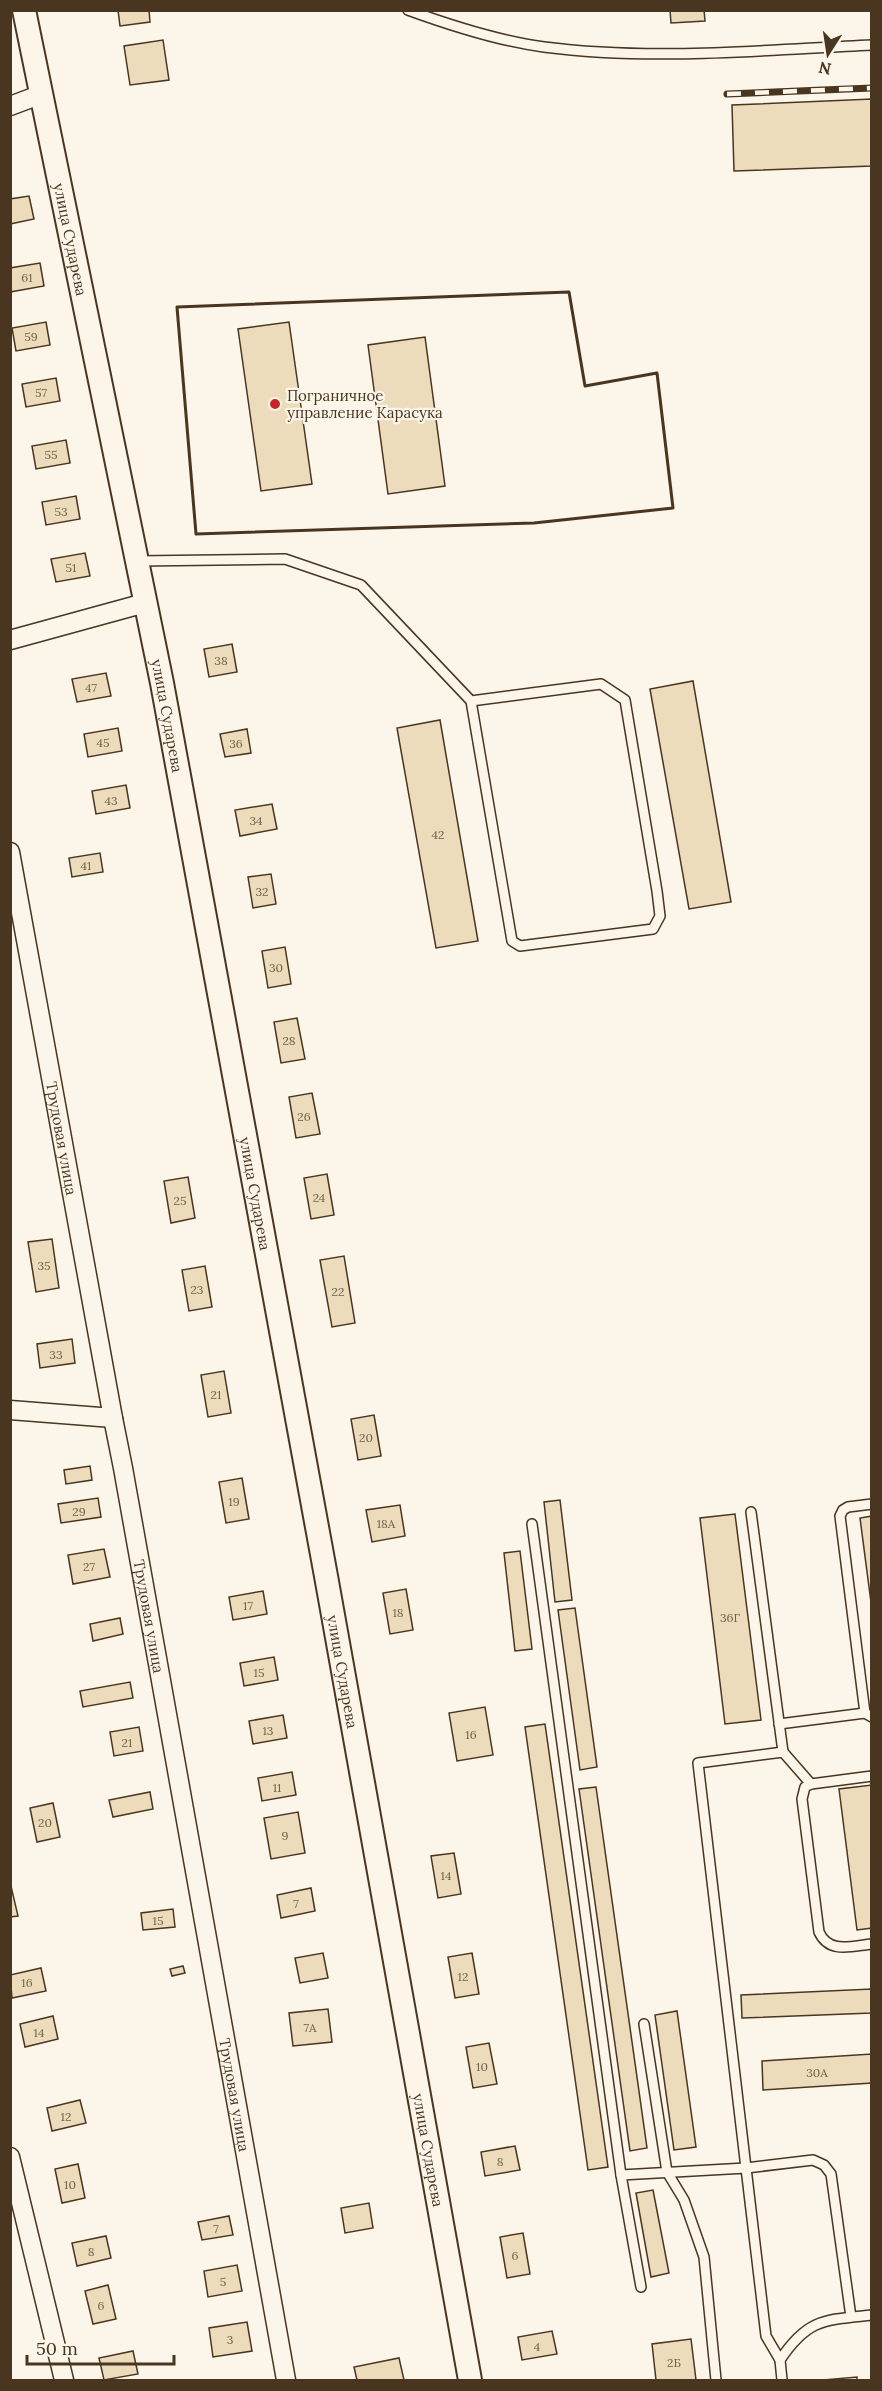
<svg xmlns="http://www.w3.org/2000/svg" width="882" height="2391" font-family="Lora,serif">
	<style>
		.building { fill: #ecdcbc; stroke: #4a3520; stroke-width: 1.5 }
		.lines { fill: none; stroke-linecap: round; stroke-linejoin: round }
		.service-casing { stroke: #4a3520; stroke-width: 12 }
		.minor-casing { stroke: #4a3520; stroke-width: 21 }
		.tertiary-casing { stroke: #4a3520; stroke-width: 26 }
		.service { stroke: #fbf6e9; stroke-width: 9 }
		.minor { stroke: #fbf6e9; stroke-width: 18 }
		.tertiary { stroke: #fbf6e9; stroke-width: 22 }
		.rail-casing { stroke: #4a3520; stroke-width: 7 }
		.rail { stroke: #fbf6e9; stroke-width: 4.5; stroke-dasharray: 14; stroke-linecap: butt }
		.wall { stroke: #4a3520; stroke-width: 3 }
		.poi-dot { fill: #c62828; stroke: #fbf6e9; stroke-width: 2 }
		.labels { text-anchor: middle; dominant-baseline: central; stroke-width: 4.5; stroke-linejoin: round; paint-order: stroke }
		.number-label { font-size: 12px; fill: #725f47 }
		.street-label { font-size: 15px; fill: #4a3520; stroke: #fbf6e9 }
		.poi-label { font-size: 15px; fill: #4a3520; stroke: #fbf6e9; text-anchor: start }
	</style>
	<rect width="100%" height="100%" fill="#fbf6e9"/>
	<g class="building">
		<path d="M118,10H149L150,22L120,26Z"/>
		<path d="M670,10H704L705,21L671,23Z"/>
		<path d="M163,40L169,80L130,85L124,46Z"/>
		<path d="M872,99V166L734,171L732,105Z"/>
		<path d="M29,196L34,219L10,224V199Z"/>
		<path d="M40,263L44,286L10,292V268Z"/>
		<path d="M46,322L50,345L16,351L12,328Z"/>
		<path d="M289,322L312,484L261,491L238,329Z"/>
		<path d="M425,337L445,486L388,494L368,345Z"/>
		<path d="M56,378L60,401L26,407L22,384Z"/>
		<path d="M66,440L70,463L36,469L32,446Z"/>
		<path d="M76,496L80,519L46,525L42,502Z"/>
		<path d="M85,553L90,576L56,582L51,559Z"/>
		<path d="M232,644L237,672L209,677L204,649Z"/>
		<path d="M106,673L111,696L77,702L72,679Z"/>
		<path d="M693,681L731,902L689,909L650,689Z"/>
		<path d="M440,720L478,941L436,948L397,728Z"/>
		<path d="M118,728L122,751L88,757L84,734Z"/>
		<path d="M247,729L251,753L225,757L220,734Z"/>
		<path d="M126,785L130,808L96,814L92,791Z"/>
		<path d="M272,804L277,829L240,836L235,810Z"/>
		<path d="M100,853L103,872L72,877L69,858Z"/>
		<path d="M271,874L276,904L253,908L248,877Z"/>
		<path d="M285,947L291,984L268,988L262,951Z"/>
		<path d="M297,1018L305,1059L281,1063L274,1022Z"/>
		<path d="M312,1093L320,1134L296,1138L289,1097Z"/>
		<path d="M327,1174L334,1215L311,1219L304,1178Z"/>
		<path d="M188,1177L195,1218L171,1223L164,1181Z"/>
		<path d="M52,1239L59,1288L36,1292L28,1242Z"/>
		<path d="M344,1256L355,1323L332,1327L320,1260Z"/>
		<path d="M205,1266L212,1307L189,1311L182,1270Z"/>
		<path d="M72,1339L75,1363L40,1368L37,1344Z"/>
		<path d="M224,1371L231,1413L208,1417L201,1375Z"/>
		<path d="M374,1415L381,1456L358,1460L351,1419Z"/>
		<path d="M90,1466L92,1480L66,1484L64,1470Z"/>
		<path d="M242,1478L249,1519L226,1523L219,1482Z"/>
		<path d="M98,1498L101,1517L61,1523L58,1504Z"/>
		<path d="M560,1500L572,1600L555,1602L544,1502Z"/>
		<path d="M400,1505L405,1536L372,1542L366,1510Z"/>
		<path d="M735,1514L761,1720L725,1724L700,1518Z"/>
		<path d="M872,1516V1610L860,1518Z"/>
		<path d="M104,1549L110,1577L73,1584L68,1555Z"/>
		<path d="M520,1551L532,1649L515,1651L504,1553Z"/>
		<path d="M406,1589L413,1630L390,1634L383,1593Z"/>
		<path d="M263,1591L267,1614L233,1620L229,1597Z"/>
		<path d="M575,1608L597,1767L580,1770L558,1610Z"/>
		<path d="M120,1618L123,1634L93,1641L90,1624Z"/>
		<path d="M274,1657L278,1680L244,1686L240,1663Z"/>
		<path d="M130,1682L133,1698L83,1707L80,1691Z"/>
		<path d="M485,1707L493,1755L457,1761L449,1713Z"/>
		<path d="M283,1715L287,1738L253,1744L249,1721Z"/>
		<path d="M545,1724L608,2167L588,2170L525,1727Z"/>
		<path d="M139,1727L143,1751L114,1756L110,1732Z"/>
		<path d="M292,1772L296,1795L262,1801L258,1778Z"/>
		<path d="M872,1785V1928L857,1930L839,1789Z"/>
		<path d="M596,1787L647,2148L630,2151L579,1789Z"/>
		<path d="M150,1792L153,1809L113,1817L109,1800Z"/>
		<path d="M53,1803L60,1837L37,1842L30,1808Z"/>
		<path d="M298,1812L305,1853L271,1859L264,1818Z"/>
		<path d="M454,1853L461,1894L438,1898L431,1856Z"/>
		<path d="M10,1882L18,1916L10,1917Z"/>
		<path d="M311,1888L315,1911L281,1918L277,1895Z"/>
		<path d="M173,1909L175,1927L143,1930L141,1913Z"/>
		<path d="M323,1953L328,1978L300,1983L295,1958Z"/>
		<path d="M472,1953L479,1994L455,1998L448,1957Z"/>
		<path d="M183,1966L185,1973L172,1976L170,1969Z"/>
		<path d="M41,1968L46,1991L12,1998L10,1975Z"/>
		<path d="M872,1989V2013L742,2018L741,1995Z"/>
		<path d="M328,2009L332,2042L293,2046L289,2013Z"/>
		<path d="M677,2011L696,2147L674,2150L655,2015Z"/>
		<path d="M53,2016L58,2039L25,2047L20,2024Z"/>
		<path d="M489,2043L497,2084L473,2088L466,2047Z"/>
		<path d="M872,2054V2083L763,2090L762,2061Z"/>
		<path d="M80,2100L86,2123L52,2131L47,2108Z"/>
		<path d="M515,2146L520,2170L485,2176L481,2152Z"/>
		<path d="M78,2164L85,2198L62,2203L55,2169Z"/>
		<path d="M653,2190L669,2273L651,2277L636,2193Z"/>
		<path d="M369,2203L373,2228L345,2233L341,2208Z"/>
		<path d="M229,2216L233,2235L202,2240L198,2222Z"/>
		<path d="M523,2233L530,2274L507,2278L500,2237Z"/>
		<path d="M106,2236L111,2258L77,2266L72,2243Z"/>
		<path d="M237,2265L242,2291L208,2297L204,2271Z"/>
		<path d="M108,2285L116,2319L93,2324L85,2291Z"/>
		<path d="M247,2322L252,2351L213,2357L209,2328Z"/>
		<path d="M552,2331L557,2354L522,2360L518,2337Z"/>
		<path d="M691,2339L696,2380H656L652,2344Z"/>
		<path d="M133,2351L138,2374L104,2380L99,2358Z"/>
		<path d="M399,2358L404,2380H357L354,2367Z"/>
		<path d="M857,2377V2380H823Z"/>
	</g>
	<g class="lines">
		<g class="service-casing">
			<g id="service">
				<path d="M408,10C452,26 498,41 544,47C652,61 763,50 872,45"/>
				<path d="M137,561L285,559L361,585L471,701L512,941L520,946L653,929L660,916L657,891L625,700L601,684L471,701"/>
				<path d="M872,1504L848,1507L843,1510L840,1516L865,1713L872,1717"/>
				<path d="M751,1512L783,1752"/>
				<path d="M532,1524L621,2175"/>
				<path d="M779,1724L865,1713"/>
				<path d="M872,1776L811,1784L805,1787L802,1799L819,1932C829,1954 851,1946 872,1944"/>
				<path d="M811,1784L783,1752L698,1763L746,2168L813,2160L824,2165L831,2174L851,2317"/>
				<path d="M644,2024L667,2172L684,2200L704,2257L716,2380"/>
				<path d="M641,2287L621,2175L746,2168L766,2336L780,2360L782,2380"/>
				<path d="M780,2360C808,2318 825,2320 872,2315"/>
			</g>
		</g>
		<g class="minor-casing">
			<g id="minor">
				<path d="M10,106L42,94"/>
				<path d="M10,640L145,603"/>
				<path id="s1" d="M10,852L113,1418L123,1468L286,2380"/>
				<path d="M10,1410L113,1418"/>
				<path d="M10,2157L64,2380"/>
			</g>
		</g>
		<g class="tertiary-casing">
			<g id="tertiary">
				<path id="s2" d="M24,10L162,683L326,1576L470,2380"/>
			</g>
		</g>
		<use href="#service" class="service"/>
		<use href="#minor" class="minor"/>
		<use href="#tertiary" class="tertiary"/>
		<g class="rail-casing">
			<path id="rail" d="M727,94L872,88"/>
		</g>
		<use href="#rail" class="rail"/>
		<path class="wall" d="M569,292L585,386L657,373L673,508L534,523L196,534L177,307Z"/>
	</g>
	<circle class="poi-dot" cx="275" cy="404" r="6"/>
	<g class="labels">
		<g class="number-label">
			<text x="27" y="277">61</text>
			<text x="31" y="336">59</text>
			<text x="41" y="392">57</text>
			<text x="51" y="454">55</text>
			<text x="61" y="511">53</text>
			<text x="71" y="567">51</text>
			<text x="221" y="660">38</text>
			<text x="91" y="687">47</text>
			<text x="103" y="742">45</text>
			<text x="236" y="743">36</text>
			<text x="111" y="800">43</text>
			<text x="256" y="820">34</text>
			<text x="438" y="834">42</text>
			<text x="86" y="865">41</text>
			<text x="262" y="891">32</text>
			<text x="276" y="967">30</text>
			<text x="289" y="1040">28</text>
			<text x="304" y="1116">26</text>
			<text x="319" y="1197">24</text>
			<text x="180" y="1200">25</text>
			<text x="44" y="1265">35</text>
			<text x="197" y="1289">23</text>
			<text x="338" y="1291">22</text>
			<text x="56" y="1354">33</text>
			<text x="216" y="1394">21</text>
			<text x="366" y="1437">20</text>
			<text x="234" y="1501">19</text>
			<text x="79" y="1511">29</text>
			<text x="386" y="1523">18А</text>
			<text x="89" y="1566">27</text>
			<text x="248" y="1605">17</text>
			<text x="398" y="1612">18</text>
			<text x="730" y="1617">36Г</text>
			<text x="259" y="1672">15</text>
			<text x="268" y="1730">13</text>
			<text x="471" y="1734">16</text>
			<text x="127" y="1742">21</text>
			<text x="277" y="1787">11</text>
			<text x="45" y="1822">20</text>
			<text x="285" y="1835">9</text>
			<text x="446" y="1875">14</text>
			<text x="296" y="1903">7</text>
			<text x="158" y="1920">15</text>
			<text x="463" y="1976">12</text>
			<text x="27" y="1982">16</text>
			<text x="310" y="2027">7А</text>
			<text x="39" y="2032">14</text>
			<text x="482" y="2066">10</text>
			<text x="817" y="2072">30А</text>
			<text x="66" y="2116">12</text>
			<text x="500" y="2161">8</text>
			<text x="70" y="2184">10</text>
			<text x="216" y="2228">7</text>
			<text x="91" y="2251">8</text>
			<text x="515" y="2255">6</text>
			<text x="223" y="2281">5</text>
			<text x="101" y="2305">6</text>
			<text x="230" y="2339">3</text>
			<text x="537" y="2346">4</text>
			<text x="674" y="2362">2Б</text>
		</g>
		<g class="street-label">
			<text stroke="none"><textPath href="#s2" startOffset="234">улица Сударева</textPath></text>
			<text stroke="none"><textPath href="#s2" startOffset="720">улица Сударева</textPath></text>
			<text stroke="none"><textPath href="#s1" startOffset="291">Трудовая улица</textPath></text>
			<text stroke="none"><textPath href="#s2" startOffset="1206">улица Сударева</textPath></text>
			<text stroke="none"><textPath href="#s1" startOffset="777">Трудовая улица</textPath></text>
			<text stroke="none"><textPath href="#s2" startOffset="1692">улица Сударева</textPath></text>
			<text stroke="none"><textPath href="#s1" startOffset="1263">Трудовая улица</textPath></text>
			<text stroke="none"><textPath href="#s2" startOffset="2178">улица Сударева</textPath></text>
		</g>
		<g class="poi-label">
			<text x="287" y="395">Пограничное<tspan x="287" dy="17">управление Карасука</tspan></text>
		</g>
	</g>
	<rect width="882" height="2391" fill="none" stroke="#4a3520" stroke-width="24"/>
	<g transform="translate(828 54) rotate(192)" stroke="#fbf6e9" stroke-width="4.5" paint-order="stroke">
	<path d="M0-4.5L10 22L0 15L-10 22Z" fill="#4a3520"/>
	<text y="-9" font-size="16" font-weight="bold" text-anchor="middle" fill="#4a3520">N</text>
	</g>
	<path d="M27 2355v9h147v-9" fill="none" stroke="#4a3520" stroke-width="3"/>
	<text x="36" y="2355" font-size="18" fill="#4a3520" stroke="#fbf6e9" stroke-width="4.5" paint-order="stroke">50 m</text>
</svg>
